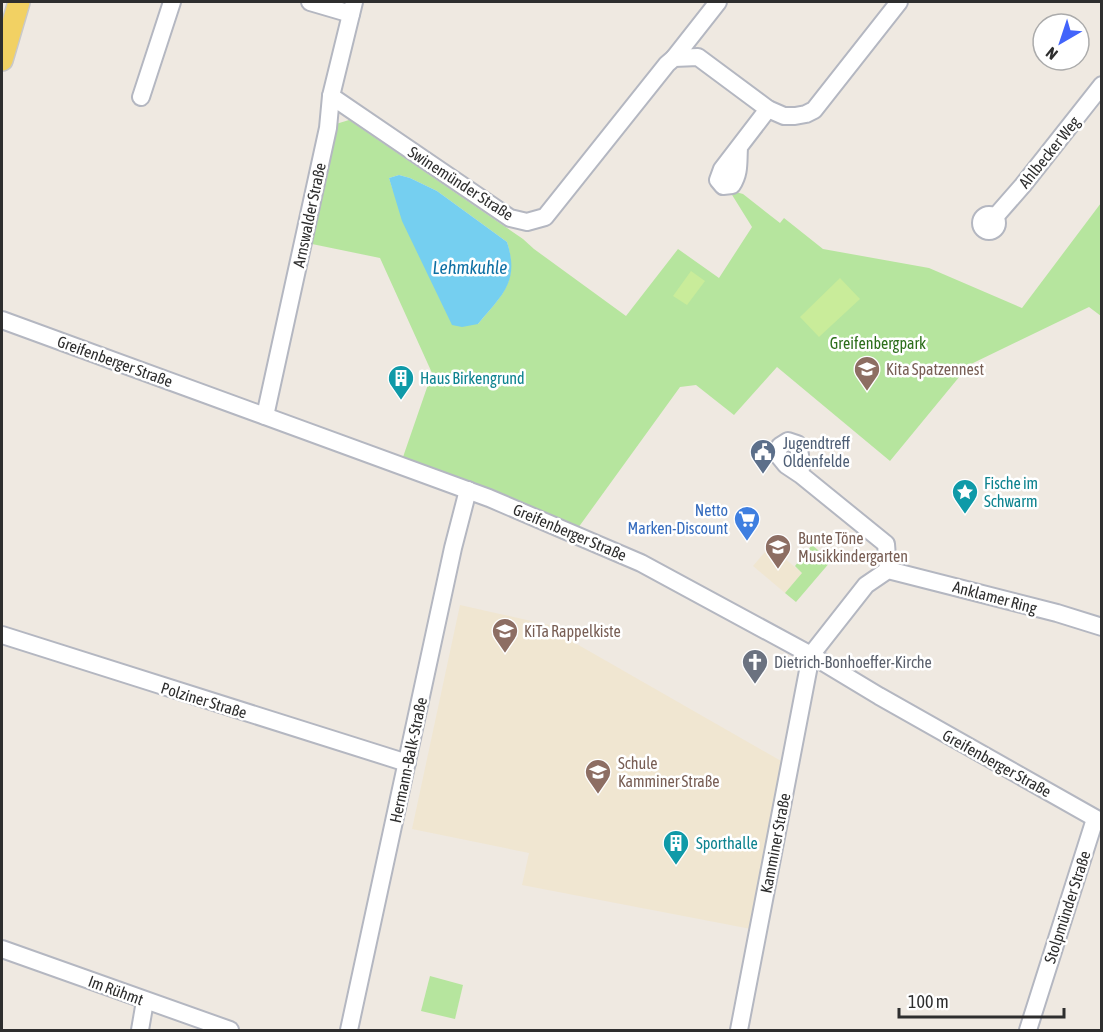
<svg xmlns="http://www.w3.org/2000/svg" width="1103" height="1032" font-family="'Asap Condensed',sans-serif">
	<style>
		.education { fill: #f0e6d1 }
		.green { fill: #b6e59e; fill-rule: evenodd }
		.pitch { fill: #c9ec9a }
		.water { fill: #75cff0 }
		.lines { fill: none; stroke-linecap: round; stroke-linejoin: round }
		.minor-casing { stroke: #b4b7c1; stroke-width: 20 }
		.major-casing { stroke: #c9c9c9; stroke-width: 24 }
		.minor { stroke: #fff; stroke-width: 16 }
		.major { stroke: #f2d163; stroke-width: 21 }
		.labels { text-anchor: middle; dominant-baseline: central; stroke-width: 5; stroke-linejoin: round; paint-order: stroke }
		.street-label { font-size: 16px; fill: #2e2e2e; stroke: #fff }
		.park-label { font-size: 16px; fill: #2c6e1b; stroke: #fff }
		.education-label { font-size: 16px; fill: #785e54; stroke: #fff; text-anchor: start }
		.culture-label { font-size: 16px; fill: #0d838f; stroke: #fff; text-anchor: start }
		.service-label { font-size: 16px; fill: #4e5e75; stroke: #fff; text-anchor: start }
		.shop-label { font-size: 16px; fill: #366cbe; stroke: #fff; text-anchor: end }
		.worship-label { font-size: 16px; fill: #5b616d; stroke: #fff; text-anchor: start }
		.water-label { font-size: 18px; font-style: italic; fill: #0d6fa3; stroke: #fff }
	</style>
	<rect width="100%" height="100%" fill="#efe9e1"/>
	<g class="education">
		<path d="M770,546L802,573L785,593L753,566Z"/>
		<path d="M460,605L576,631L575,643L783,762L751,929L522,885L529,853L412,829Z"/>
	</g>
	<g class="green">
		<path d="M349,120L523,239L534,249L626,316L678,249L719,278L752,227L729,190L743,194L780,223L784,218L823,249L929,268L1022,308L1101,203V316L1089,307L969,365L890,461L777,367L734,415L696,385L680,387L578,528L450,474L403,457L432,373L380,258L312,244L336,124ZM399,175L410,178L437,191L507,242C519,282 502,295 478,324L393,190L389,178Z"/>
		<path d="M812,545L831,561L796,602L785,593L802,573L795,566Z"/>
		<path d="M430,976L463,985L455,1019L421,1011Z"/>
	</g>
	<g class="pitch">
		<path d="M691,271L705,281L687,305L673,296Z"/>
		<path d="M840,278L860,299L819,337L800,317Z"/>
	</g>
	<path class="water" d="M399,175L410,178L437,191L507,242C520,282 502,295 478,324L462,327L452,325L402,221L389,178Z"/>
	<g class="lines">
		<g class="minor-casing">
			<g id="minor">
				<path d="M310,2L351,14"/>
				<path d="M674,58L718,2"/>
				<path d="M331,96L510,218L527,222L545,217L667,64L674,58L698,57L768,109L784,116H795L806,114L814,110L899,2"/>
				<path d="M141,97L172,2"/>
				<path d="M739,148C738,162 740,173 732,185L723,186L718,180L722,169L768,109"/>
				<circle cx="989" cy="223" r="8"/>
				<path d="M995,217L1023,185L1102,85"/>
				<path d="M2,320L489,498L641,563L811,655L879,696L1102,822"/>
				<path d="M265,416L328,128L331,96L354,2"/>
				<path d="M801,475L800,455L797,444L788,441L780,446L777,454L786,465L801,475L886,544L888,570"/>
				<path d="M2,635L407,763"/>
				<path d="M2,949L230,1030"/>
				<path d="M140,1030L145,1001"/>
				<path d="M349,1030L453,548L468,490"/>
				<path d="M739,1030L811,655L866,585L888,570L1057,613L1102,627"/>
				<path d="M1028,1030L1095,819"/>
			</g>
		</g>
		<g class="major-casing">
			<path id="major" d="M2,60L19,2"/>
		</g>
		<use href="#minor" class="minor"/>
		<use href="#major" class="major"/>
	</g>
	<defs>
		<g id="school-pin" transform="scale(1.35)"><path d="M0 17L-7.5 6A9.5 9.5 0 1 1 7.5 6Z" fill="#8d6e63" stroke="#fff"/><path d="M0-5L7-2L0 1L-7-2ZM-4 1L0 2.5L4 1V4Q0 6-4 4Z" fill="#fff"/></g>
		<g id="building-pin" transform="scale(1.35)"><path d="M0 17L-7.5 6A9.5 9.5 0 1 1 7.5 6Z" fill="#0f9aa8" stroke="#fff"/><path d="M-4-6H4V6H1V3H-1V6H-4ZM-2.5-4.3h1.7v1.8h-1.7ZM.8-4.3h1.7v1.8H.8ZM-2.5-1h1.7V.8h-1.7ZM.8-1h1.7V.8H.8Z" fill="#fff"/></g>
		<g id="civic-pin" transform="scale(1.35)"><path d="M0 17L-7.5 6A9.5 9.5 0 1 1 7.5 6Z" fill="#5c6f8a" stroke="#fff"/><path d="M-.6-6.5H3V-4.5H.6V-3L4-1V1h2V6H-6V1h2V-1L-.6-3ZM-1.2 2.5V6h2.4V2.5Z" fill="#fff"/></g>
		<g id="sight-pin" transform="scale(1.35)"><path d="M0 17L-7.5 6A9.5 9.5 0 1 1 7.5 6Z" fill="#0f9aa8" stroke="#fff"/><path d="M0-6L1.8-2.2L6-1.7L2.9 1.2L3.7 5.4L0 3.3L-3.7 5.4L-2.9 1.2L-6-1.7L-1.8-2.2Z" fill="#fff"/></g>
		<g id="supermarket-pin" transform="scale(1.35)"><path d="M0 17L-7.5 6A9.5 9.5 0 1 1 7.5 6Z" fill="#3f7fe0" stroke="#fff"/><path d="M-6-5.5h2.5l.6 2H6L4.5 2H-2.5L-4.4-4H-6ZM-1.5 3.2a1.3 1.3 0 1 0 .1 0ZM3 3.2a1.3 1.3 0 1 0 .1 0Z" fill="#fff"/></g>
		<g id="church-pin" transform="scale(1.35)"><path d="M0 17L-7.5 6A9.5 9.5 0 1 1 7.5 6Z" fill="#6b7280" stroke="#fff"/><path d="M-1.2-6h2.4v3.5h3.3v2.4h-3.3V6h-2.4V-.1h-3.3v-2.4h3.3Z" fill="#fff"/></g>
	</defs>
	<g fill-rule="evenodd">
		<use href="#school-pin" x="867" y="369"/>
		<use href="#building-pin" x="401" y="378"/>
		<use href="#civic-pin" x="763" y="452"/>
		<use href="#sight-pin" x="965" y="492"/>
		<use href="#supermarket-pin" x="747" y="519"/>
		<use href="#school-pin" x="778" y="547"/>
		<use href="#school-pin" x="505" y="631"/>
		<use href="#church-pin" x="755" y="662"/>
		<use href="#school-pin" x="598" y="772"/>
		<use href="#building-pin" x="676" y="843"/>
	</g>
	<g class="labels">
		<g class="street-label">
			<text transform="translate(1049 152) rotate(-51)">Ahlbecker Weg</text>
			<text transform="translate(461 183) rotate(33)">Swinemünder Straße</text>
			<text transform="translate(309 215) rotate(-78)">Arnswalder Straße</text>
			<text transform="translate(115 361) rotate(20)">Greifenberger Straße</text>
			<text transform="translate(570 532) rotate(23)">Greifenberger Straße</text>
			<text transform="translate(995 597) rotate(15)">Anklamer Ring</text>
			<text transform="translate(204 700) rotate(17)">Polziner Straße</text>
			<text transform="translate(408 760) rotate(-78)">Hermann-Balk-Straße</text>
			<text transform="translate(997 763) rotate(29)">Greifenberger Straße</text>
			<text transform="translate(775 843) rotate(-79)">Kamminer Straße</text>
			<text transform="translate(1067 907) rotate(-72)">Stolpmünder Straße</text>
			<text transform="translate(116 990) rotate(20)">Im Rühmt</text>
		</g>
		<g class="park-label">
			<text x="878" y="343">Greifenbergpark</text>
		</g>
		<g class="education-label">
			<text x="886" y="369">Kita Spatzennest</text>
			<text x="798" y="538">Bunte Töne<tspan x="798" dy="18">Musikkindergarten</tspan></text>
			<text x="524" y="631">KiTa Rappelkiste</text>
			<text x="618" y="763">Schule<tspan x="618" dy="18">Kamminer Straße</tspan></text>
		</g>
		<g class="culture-label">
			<text x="420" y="378">Haus Birkengrund</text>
			<text x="984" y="483">Fische im<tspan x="984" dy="18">Schwarm</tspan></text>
			<text x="696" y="843">Sporthalle</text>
		</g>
		<g class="service-label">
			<text x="783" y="443">Jugendtreff<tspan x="783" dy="18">Oldenfelde</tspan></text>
		</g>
		<g class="shop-label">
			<text x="728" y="510">Netto<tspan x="728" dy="18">Marken-Discount</tspan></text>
		</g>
		<g class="worship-label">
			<text x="774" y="662">Dietrich-Bonhoeffer-Kirche</text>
		</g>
		<g class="water-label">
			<text x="470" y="267">Lehmkuhle</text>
		</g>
	</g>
	<rect width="1103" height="1032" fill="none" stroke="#2e2e2e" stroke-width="6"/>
	<g transform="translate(1061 42) rotate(219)"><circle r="28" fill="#ffffff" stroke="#ababab" stroke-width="1.5"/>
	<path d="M0-4.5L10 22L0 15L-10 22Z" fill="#4264fb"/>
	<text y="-9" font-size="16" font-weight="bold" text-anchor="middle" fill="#2e2e2e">N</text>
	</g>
	<path d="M899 1008v9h165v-9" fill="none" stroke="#2e2e2e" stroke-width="3"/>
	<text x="908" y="1008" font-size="18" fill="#2e2e2e" stroke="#ffffff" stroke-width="4.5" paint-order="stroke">100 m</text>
</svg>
